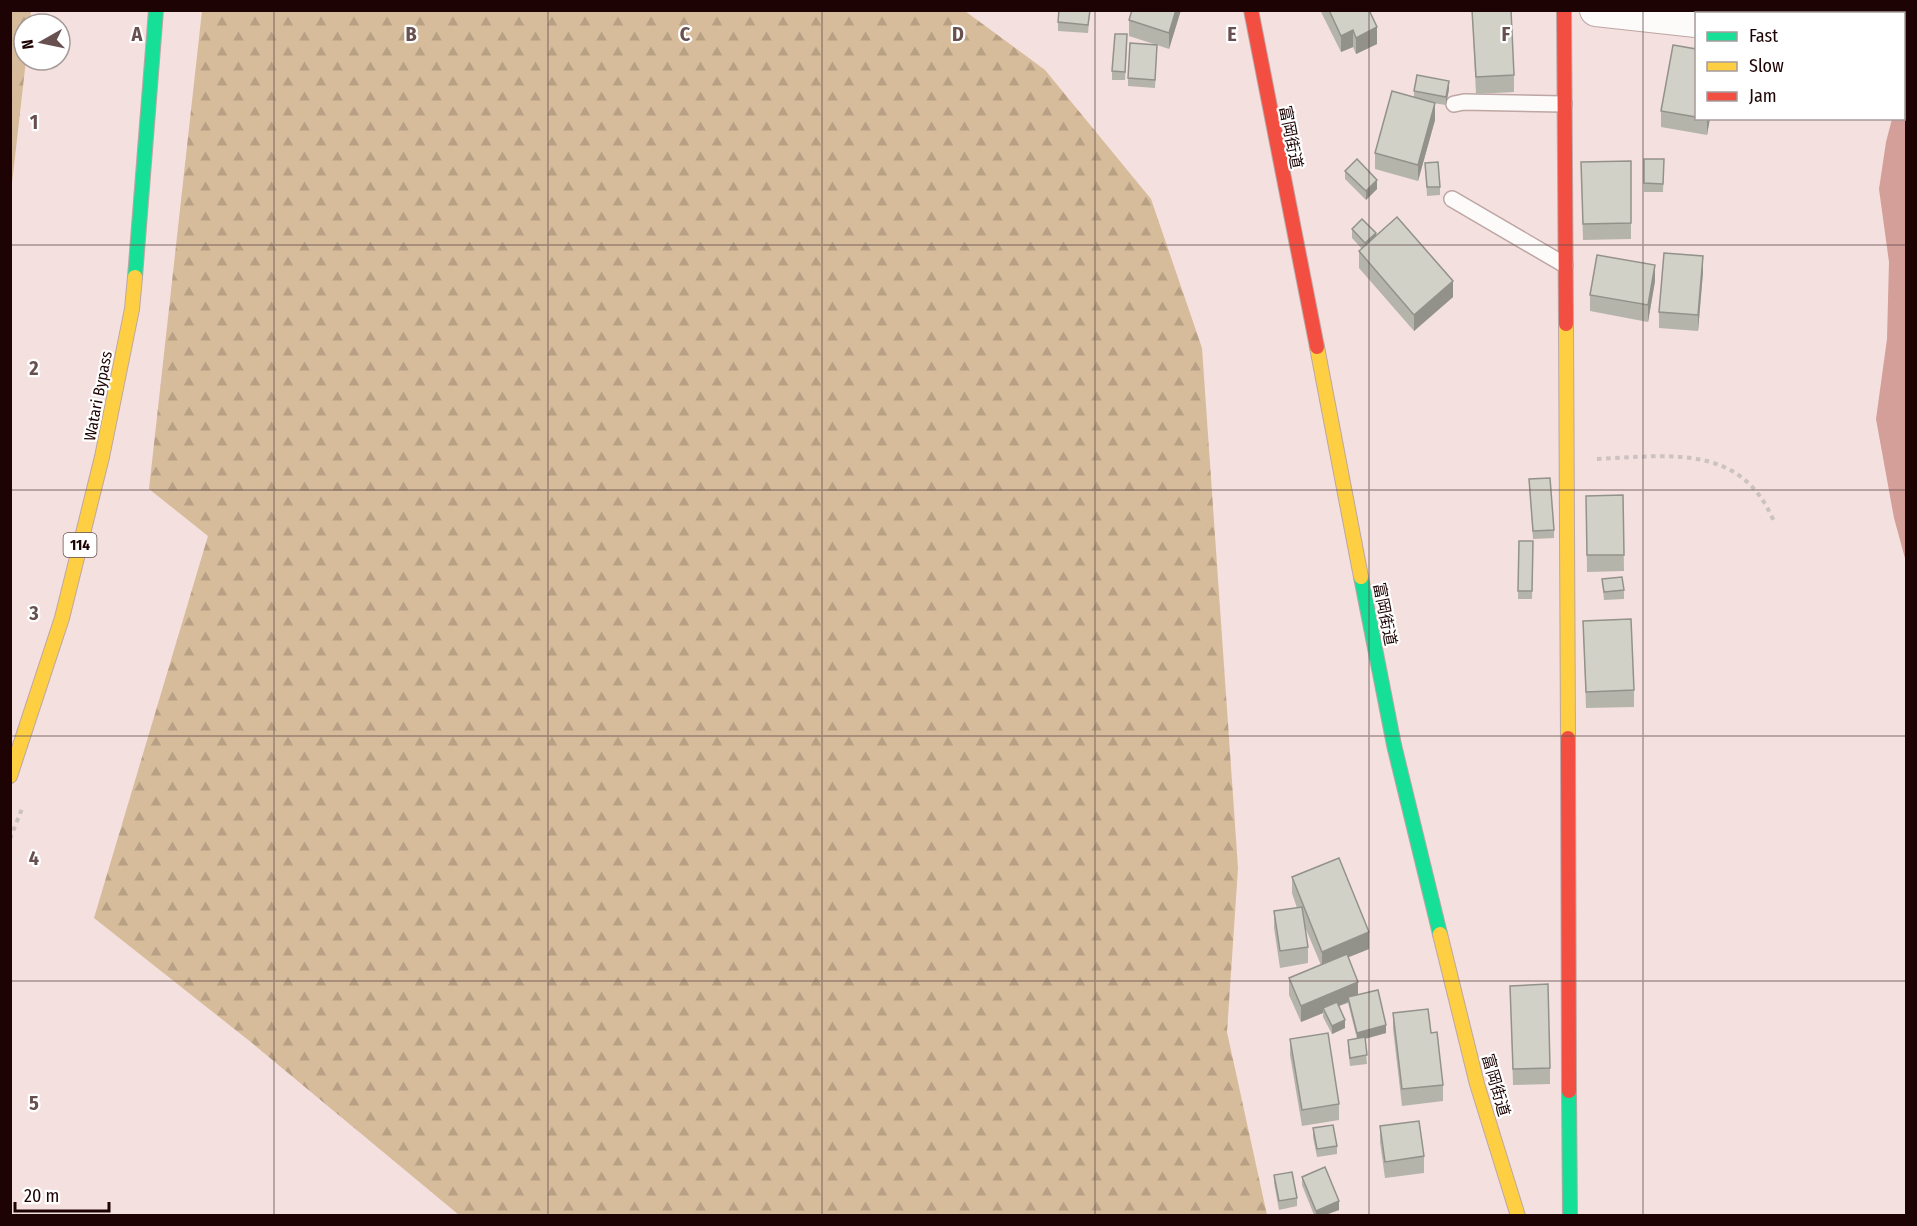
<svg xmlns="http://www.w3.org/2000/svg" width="1917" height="1226" font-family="'Fira Sans Condensed','Noto Sans JP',sans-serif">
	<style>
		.forest { fill: url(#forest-firs) }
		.water { fill: #d49e99 }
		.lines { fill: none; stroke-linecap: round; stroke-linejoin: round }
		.lane-casing { stroke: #bda6a4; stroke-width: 18 }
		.street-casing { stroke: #bda6a4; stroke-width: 34 }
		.fast-casing { stroke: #bda6a4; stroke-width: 16 }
		.slow-casing { stroke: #bda6a4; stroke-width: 16 }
		.jam-casing { stroke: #bda6a4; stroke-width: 16 }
		.path { stroke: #cbc2c1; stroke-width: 4; stroke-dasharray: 4.5 4.5; stroke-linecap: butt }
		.lane { stroke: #fdfafa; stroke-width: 15 }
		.street { stroke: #fdfafa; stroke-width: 32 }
		.fast { stroke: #16e098; stroke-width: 14 }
		.slow { stroke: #ffcf43; stroke-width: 14 }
		.jam { stroke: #f24e42; stroke-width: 14 }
		.wall { fill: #b4b4ab }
		.shaded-wall { fill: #92928b }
		.building { fill: #d1d1c7; stroke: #92928b; stroke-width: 1.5 }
		.grid { fill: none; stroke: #685050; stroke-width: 1.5; stroke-opacity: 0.55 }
		.labels { text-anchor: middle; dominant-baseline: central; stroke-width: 4.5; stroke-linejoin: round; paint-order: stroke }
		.shield { fill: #fff; stroke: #614f4f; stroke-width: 1.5 }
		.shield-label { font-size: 15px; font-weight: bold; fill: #1d0303 }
		.street-label { font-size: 16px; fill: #1d0303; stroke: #fff }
		.grid-label { font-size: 20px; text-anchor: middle; font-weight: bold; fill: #685050; stroke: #fff; stroke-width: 4.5; stroke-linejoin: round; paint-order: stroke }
	</style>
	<defs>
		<pattern id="forest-firs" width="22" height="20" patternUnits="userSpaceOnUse" patternTransform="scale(1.5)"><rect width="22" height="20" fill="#d6bc9a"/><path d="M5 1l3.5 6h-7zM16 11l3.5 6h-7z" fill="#b7a083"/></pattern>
	</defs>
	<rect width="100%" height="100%" fill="#f4e0de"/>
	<g class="forest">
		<path d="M11,10L31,11L30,24H24V60H26L11,192Z"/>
		<path d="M202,11H965L1045,70L1151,199L1202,348L1238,868L1227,1032L1267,1215H459L252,1043L94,918L208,536L149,489Z"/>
	</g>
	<path class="water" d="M1906,67V562L1894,518L1876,419L1887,339L1889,262L1879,189L1886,142L1892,119L1904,118V77Z"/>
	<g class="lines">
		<g class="lane-casing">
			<g id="lane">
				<path d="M1454,104L1464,102L1564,104"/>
				<path d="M1452,199L1565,265"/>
			</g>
		</g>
		<g class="street-casing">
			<g id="street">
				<path d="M1596,10L1696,21"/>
				<path d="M1795,14V10"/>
			</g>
		</g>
		<g class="fast-casing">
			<g id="fast">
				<path d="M135,277L156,10"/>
				<path d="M1361,577L1394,745L1440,934"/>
				<path d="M1569,1091L1570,1216"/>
			</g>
		</g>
		<g class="slow-casing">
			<g id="slow">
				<path d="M1566,324L1568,738"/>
				<path d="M1317,347L1361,577"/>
				<path d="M10,776L62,618L102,457L132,309L135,277"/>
				<path d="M1440,934L1477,1084L1518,1216"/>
			</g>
		</g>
		<g class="jam-casing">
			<g id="jam">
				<path d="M1251,10L1317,347"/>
				<path d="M1564,10L1566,324"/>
				<path d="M1568,738L1569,1091"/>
			</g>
		</g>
		<g class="path">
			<path d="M1597,459C1670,456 1742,442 1775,524"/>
			<path d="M10,839L23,806"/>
		</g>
		<use href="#lane" class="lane"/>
		<use href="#street" class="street"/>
		<use href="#fast" class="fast"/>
		<use href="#slow" class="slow"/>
		<use href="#jam" class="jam"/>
	</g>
	<g class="wall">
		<path d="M1090,10L1088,33L1058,31V22Z"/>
		<path d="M1132,10H1181L1169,49L1157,45L1155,88L1128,86V78L1157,45L1129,36V20Z"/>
		<path d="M1320,10H1369L1377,44L1356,54L1353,47L1341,52Z"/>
		<path d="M1472,10L1514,75V92L1476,94Z"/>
		<path d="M1127,43L1125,80H1112V71Z"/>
		<path d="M1696,49V118H1710L1707,135L1661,127V111Z"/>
		<path d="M1449,89L1446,105L1433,103L1435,120L1418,181L1375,169V153L1414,97V91Z"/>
		<path d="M1664,159L1663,192H1644V183Z"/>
		<path d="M1631,161V239L1583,240L1581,162Z"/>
		<path d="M1425,163L1440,187V195L1427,196Z"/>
		<path d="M1345,171L1377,189L1366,200L1345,179Z"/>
		<path d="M1352,229L1376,236L1453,297L1414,331L1359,268V251L1362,249L1352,238Z"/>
		<path d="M1703,272L1698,331L1659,328V312Z"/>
		<path d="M1655,281L1648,322L1590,311V295Z"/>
		<path d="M1529,479L1554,530V538L1533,539Z"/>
		<path d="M1623,495L1624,571L1587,572L1586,496Z"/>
		<path d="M1519,541H1533L1532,599H1518Z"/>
		<path d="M1602,579L1624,590V599L1604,600Z"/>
		<path d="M1583,621L1634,690V707L1586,708Z"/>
		<path d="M1292,877L1369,949L1348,957L1358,995L1386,1033L1365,1039L1367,1064L1350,1066L1348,1048V1040L1357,1039L1348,1003L1339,1006L1345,1028L1332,1034L1323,1017V1013L1301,1022L1289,995V978L1321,965L1305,927L1308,947V963L1280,968L1274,928V911L1297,908L1292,893Z"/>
		<path d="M1510,986L1550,1068V1084L1513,1085Z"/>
		<path d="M1393,1013L1431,1033L1443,1085V1101L1402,1106L1393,1029Z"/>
		<path d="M1290,1039L1339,1104V1120L1302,1126L1290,1055Z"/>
		<path d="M1380,1126L1424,1156V1173L1385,1178L1380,1142Z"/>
		<path d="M1313,1128L1337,1146V1154L1317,1157L1313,1137Z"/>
		<path d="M1274,1175L1297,1198V1206L1279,1210L1274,1183Z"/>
		<path d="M1302,1177L1339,1210L1325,1215H1314L1302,1185Z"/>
	</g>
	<g class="shaded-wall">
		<path d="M1176,10H1181L1169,49V33Z"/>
		<path d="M1377,27V44L1356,54V38Z"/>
		<path d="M1353,30V47L1341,52V36Z"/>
		<path d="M1449,81V89L1446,105V97Z"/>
		<path d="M1435,103V120L1418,181V165Z"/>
		<path d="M1708,118H1710L1707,135V119Z"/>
		<path d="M1377,180V189L1366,200V191Z"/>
		<path d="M1376,233V241L1365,252V243Z"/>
		<path d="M1703,256V272L1698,331V315Z"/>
		<path d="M1655,265V281L1648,322V305Z"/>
		<path d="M1453,281V297L1414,331V315Z"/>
		<path d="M1369,932V949L1322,968V952Z"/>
		<path d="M1358,982V998L1348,997V1002L1325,1012L1323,1008V1013L1301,1022V1006Z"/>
		<path d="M1345,1020V1028L1332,1034V1026Z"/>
		<path d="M1386,1025V1033L1357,1041V1033Z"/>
		<path d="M1339,1201V1210L1325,1215H1316V1211Z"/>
	</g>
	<g class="building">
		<path d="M1059,10H1090L1088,25L1058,22Z"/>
		<path d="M1132,10H1176L1169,33L1129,20Z"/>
		<path d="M1329,10H1369L1377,27L1356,38L1353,30L1341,36Z"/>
		<path d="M1472,10H1511L1514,75L1476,77Z"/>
		<path d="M1115,34H1127L1125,72L1112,71Z"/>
		<path d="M1130,43L1157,45L1155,80L1128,78Z"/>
		<path d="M1673,45L1696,49V117L1661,111Z"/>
		<path d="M1417,75L1449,81L1446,97L1414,91Z"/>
		<path d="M1392,91L1435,103L1418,165L1375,153Z"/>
		<path d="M1357,159L1377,180L1366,191L1345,171Z"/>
		<path d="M1644,159H1664L1663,184L1644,183Z"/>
		<path d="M1631,161V223L1583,224L1581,162Z"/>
		<path d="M1438,162L1440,187H1427L1425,163Z"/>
		<path d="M1397,217L1453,281L1414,315L1359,251Z"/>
		<path d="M1362,219L1376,233L1365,243L1352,229Z"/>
		<path d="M1664,253L1703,256L1698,315L1659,312Z"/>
		<path d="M1597,255L1655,265L1648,305L1590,295Z"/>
		<path d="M1550,478L1554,530L1533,531L1529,479Z"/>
		<path d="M1623,495L1624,555H1587L1586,496Z"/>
		<path d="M1519,541H1533L1532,591H1518Z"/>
		<path d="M1622,577L1624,590L1604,592L1602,579Z"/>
		<path d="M1631,619L1634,690L1586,692L1583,621Z"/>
		<path d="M1339,858L1369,932L1322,952L1292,877Z"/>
		<path d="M1302,907L1308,947L1280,951L1274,911Z"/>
		<path d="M1347,954L1358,982L1301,1006L1289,978Z"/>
		<path d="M1548,984L1550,1068L1513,1069L1510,986Z"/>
		<path d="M1378,990L1386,1025L1357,1033L1348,997Z"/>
		<path d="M1337,1002L1345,1020L1332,1026L1323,1008Z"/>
		<path d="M1428,1009L1431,1033L1437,1032L1443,1085L1402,1089L1393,1013Z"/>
		<path d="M1328,1033L1339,1104L1302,1110L1290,1039Z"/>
		<path d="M1365,1037L1367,1055L1350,1058L1348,1040Z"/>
		<path d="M1419,1121L1424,1156L1385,1162L1380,1126Z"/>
		<path d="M1333,1125L1337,1146L1317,1149L1313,1128Z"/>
		<path d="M1325,1167L1339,1201L1316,1211L1302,1177Z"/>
		<path d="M1292,1172L1297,1198L1279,1201L1274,1175Z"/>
	</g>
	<path class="grid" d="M274,10V1216M548,10V1216M822,10V1216M1095,10V1216M1369,10V1216M1643,10V1216M10,245H1906M10,490H1906M10,736H1906M10,981H1906"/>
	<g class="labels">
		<rect class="shield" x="63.5" y="533" width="33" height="24" rx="4.5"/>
		<g class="shield-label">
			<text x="80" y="545">114</text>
		</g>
		<g class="street-label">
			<text transform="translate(1291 137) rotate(79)">富岡街道</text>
			<text transform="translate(98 396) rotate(-79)">Watari Bypass</text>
			<text transform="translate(1385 614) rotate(79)">富岡街道</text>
			<text transform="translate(1496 1085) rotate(74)">富岡街道</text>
		</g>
	</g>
	<g class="grid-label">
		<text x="137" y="41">A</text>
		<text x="411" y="41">B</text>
		<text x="685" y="41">C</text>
		<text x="958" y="41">D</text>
		<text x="1232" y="41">E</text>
		<text x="1506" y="41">F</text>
		<text x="34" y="129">1</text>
		<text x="34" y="375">2</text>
		<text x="34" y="620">3</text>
		<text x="34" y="865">4</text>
		<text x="34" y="1110">5</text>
	</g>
	<rect width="1917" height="1226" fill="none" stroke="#1d0303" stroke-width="24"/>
	<rect x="1695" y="12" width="210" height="108" fill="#ffffff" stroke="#a59a9a" stroke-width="1.5"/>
	<rect x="1707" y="32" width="30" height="9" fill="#16e098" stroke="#a59a9a" stroke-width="1.5"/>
	<text x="1749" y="42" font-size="18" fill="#1d0303">Fast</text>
	<rect x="1707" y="62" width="30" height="9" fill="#ffcf43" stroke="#a59a9a" stroke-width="1.5"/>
	<text x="1749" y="72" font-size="18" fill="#1d0303">Slow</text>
	<rect x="1707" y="92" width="30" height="9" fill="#f24e42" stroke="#a59a9a" stroke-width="1.5"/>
	<text x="1749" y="102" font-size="18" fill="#1d0303">Jam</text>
	<g transform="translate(42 42) rotate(261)"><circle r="28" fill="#ffffff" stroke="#a59a9a" stroke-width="1.5"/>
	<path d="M0-4.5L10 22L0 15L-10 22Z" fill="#685050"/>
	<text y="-9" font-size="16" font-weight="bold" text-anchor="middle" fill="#1d0303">N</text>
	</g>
	<path d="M15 1202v9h94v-9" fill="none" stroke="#1d0303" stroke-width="3"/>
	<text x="24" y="1202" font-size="18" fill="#1d0303" stroke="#ffffff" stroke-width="4.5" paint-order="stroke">20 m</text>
</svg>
